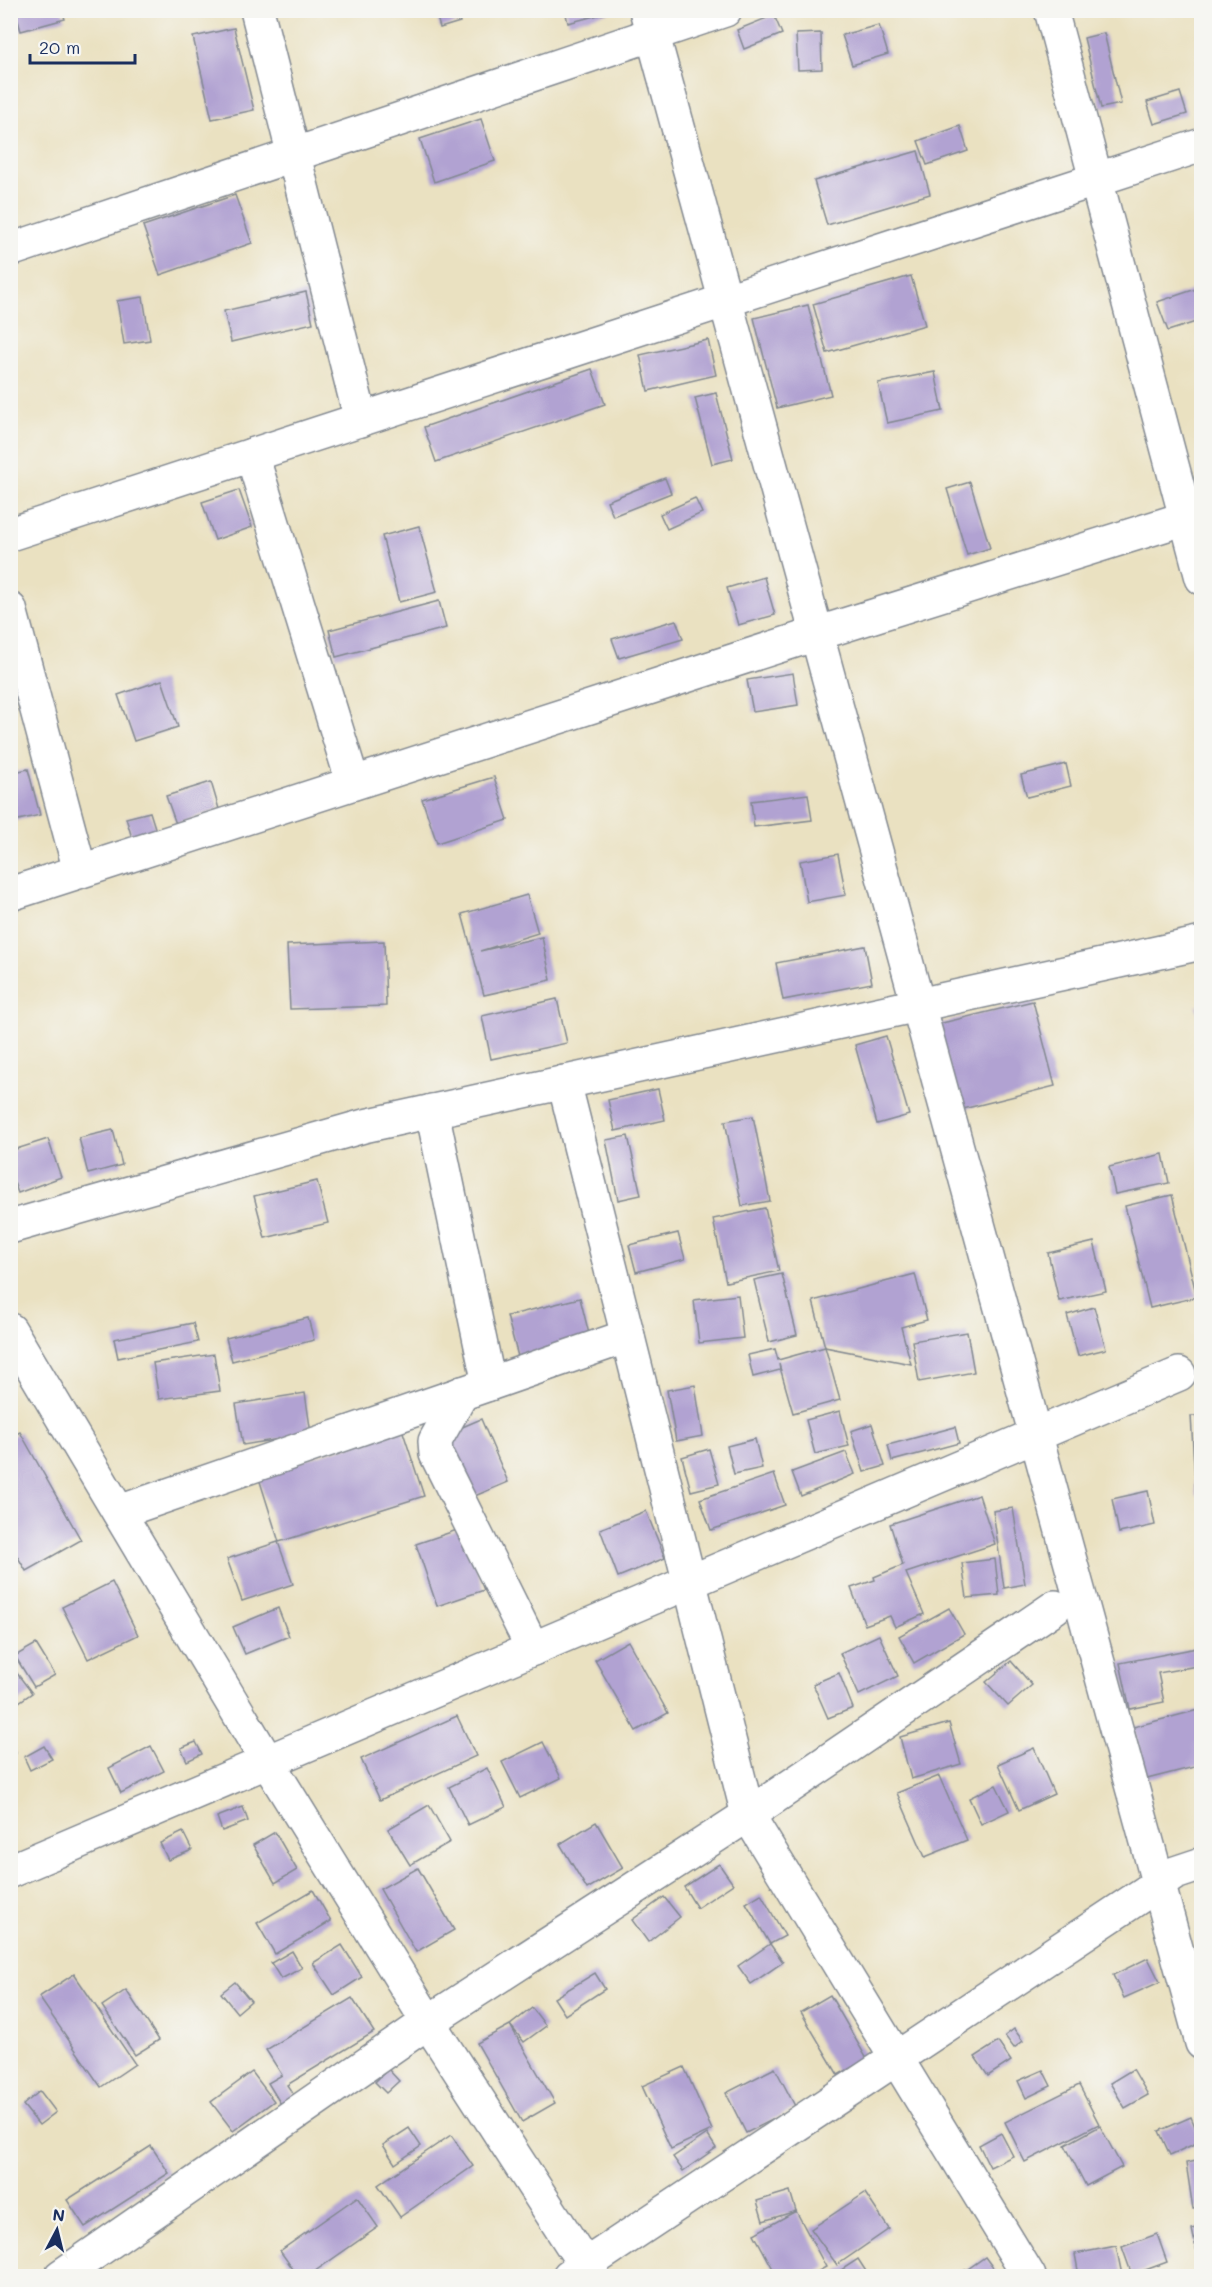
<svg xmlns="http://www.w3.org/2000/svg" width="1212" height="2287" font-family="Mali,sans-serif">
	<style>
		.building { fill: #b1a2d2 }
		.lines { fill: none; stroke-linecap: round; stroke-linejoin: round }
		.minor-casing { stroke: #828890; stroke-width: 36 }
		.minor { stroke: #fff; stroke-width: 33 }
	</style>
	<rect width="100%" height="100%" fill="#f6f6f2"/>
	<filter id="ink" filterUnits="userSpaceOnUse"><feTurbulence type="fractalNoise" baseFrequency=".0167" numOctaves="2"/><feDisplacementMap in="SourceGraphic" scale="12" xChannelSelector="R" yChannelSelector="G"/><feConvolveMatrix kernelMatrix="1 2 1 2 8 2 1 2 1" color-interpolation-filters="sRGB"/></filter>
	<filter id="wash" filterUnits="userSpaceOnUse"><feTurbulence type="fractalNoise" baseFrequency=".008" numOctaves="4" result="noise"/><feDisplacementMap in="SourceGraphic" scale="24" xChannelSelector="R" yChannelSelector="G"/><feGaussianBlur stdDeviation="1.35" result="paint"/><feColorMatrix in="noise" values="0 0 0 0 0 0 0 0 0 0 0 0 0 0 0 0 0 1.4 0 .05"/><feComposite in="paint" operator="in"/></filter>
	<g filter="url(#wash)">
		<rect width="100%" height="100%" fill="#eae1c1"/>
		<g id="blocks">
			<g class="building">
				<path d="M15,10H62L65,19L21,31Z"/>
				<path d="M435,10H457L460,22L440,28Z"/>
				<path d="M565,10H614V11L568,23Z"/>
				<path d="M1097,10H1115V11L1098,16Z"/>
				<path d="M774,15L782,34L744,49L737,30Z"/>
				<path d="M879,25L888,54L852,65L842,35Z"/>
				<path d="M234,28L254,110L212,119L193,37Z"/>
				<path d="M821,33L822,69L798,70L796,34Z"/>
				<path d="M1104,33L1121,104L1101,108L1084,38Z"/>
				<path d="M1180,92L1187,114L1154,124L1147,102Z"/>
				<path d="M481,119L495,161L434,182L420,139Z"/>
				<path d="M960,126L968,151L927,165L918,141Z"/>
				<path d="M918,151L930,194L827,225L814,181Z"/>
				<path d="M235,195L252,243L160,275L143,226Z"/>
				<path d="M911,276L925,325L827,353L813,304Z"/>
				<path d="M1202,287V320L1168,331L1157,302Z"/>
				<path d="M306,292L313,323L231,342L224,311Z"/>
				<path d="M143,297L150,340L124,344L117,301Z"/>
				<path d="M808,305L831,395L777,408L754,318Z"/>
				<path d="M708,340L716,375L648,391L640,355Z"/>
				<path d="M592,369L605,404L436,462L424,427Z"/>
				<path d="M935,372L943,411L887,423L878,383Z"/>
				<path d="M716,393L733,459L712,464L695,398Z"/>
				<path d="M665,478L671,493L613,516L607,501Z"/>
				<path d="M970,482L990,548L967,555L947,489Z"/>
				<path d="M239,490L252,527L215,540L202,502Z"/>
				<path d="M695,498L702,513L667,529L660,514Z"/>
				<path d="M419,526L437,592L399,602L382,536Z"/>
				<path d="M764,577L775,615L738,625L727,588Z"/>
				<path d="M439,601L446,628L336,657L329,630Z"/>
				<path d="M676,620L683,639L619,658L612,639Z"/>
				<path d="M793,673L798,705L753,712L747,680Z"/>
				<path d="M162,680L178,727L134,741L118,695Z"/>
				<path d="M1066,764L1071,786L1027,797L1021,775Z"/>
				<path d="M28,769L40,815L10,822V773Z"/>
				<path d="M494,777L508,820L437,843L422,799Z"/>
				<path d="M211,782L219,809L176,824L166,796Z"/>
				<path d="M808,794L812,820L754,827L751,801Z"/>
				<path d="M150,812L156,831L132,838L126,818Z"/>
				<path d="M838,854L846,895L807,902L800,861Z"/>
				<path d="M527,895L538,933L480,951L542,937L551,980L484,995L462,914Z"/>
				<path d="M384,941L386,1006L290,1009L287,945Z"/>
				<path d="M865,946L872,983L783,1000L776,963Z"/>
				<path d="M557,999L567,1043L491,1059L482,1016Z"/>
				<path d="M1033,1001L1055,1086L959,1110L938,1024Z"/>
				<path d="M1202,1005V1022H1201L1196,1006Z"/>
				<path d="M886,1036L909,1115L877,1124L855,1045Z"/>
				<path d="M658,1089L665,1120L615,1131L608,1100Z"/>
				<path d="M753,1116L770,1201L742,1206L725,1121Z"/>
				<path d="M113,1130L122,1165L88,1174L79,1138Z"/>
				<path d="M628,1136L641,1195L618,1200L606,1140Z"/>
				<path d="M48,1139L61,1177L18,1193L10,1172V1151Z"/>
				<path d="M1163,1154L1169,1183L1115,1194L1109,1167Z"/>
				<path d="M317,1181L328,1223L265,1238L254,1196Z"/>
				<path d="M1172,1195L1197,1297L1150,1308L1125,1206Z"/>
				<path d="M765,1208L779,1271L726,1282L713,1219Z"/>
				<path d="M678,1233L685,1259L636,1272L629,1245Z"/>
				<path d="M1094,1242L1106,1291L1059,1301L1048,1253Z"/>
				<path d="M782,1274L797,1335L769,1342L754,1280Z"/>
				<path d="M915,1274L927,1320L901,1327L911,1364L825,1347L813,1301Z"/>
				<path d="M738,1295L743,1338L699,1343L694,1300Z"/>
				<path d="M580,1298L591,1342L519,1360L507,1316Z"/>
				<path d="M1094,1307L1106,1349L1078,1356L1067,1315Z"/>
				<path d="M308,1318L314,1340L232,1361L226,1338Z"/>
				<path d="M193,1323L198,1342L118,1358L114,1339Z"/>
				<path d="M967,1332L974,1372L919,1382L912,1341Z"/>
				<path d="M825,1347L840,1400L793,1413L779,1364L780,1370L753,1377L748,1355L775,1349L778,1360Z"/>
				<path d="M214,1354L220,1391L159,1399L153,1363Z"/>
				<path d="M695,1385L703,1436L676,1441L667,1390Z"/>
				<path d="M305,1393L311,1434L243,1445L236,1404Z"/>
				<path d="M840,1411L849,1446L815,1454L806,1420Z"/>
				<path d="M1191,1416H1202V1495L1196,1496Z"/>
				<path d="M481,1419L508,1482L470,1498L444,1435Z"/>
				<path d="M872,1424L885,1466L864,1472L851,1431Z"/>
				<path d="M955,1427L959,1443L892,1461L888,1445Z"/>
				<path d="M402,1429L424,1496L279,1542L258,1475Z"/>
				<path d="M20,1432L81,1540L26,1571L10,1544V1437Z"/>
				<path d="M755,1439L762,1468L734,1474L727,1446Z"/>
				<path d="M709,1449L719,1484L691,1491L682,1457Z"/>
				<path d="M846,1452L855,1474L801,1496L792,1472Z"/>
				<path d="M774,1474L785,1505L711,1530L700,1499Z"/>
				<path d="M1148,1491L1155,1525L1119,1533L1112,1499Z"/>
				<path d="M979,1495L995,1544L906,1573L924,1614L895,1627L890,1616L865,1625L851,1588L875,1580L874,1577L903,1565L890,1524Z"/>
				<path d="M1013,1508L1025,1584L1004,1588L993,1511Z"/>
				<path d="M646,1511L665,1558L618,1577L600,1529Z"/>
				<path d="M463,1528L484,1590L437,1606L416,1544Z"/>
				<path d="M278,1542L293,1584L242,1601L227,1559Z"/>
				<path d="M995,1559L999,1595L967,1598L962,1563Z"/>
				<path d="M112,1582L138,1635L88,1659L62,1607Z"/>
				<path d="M278,1608L289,1636L245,1654L233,1627Z"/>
				<path d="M949,1608L964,1634L914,1663L899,1636Z"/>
				<path d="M879,1635L898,1676L859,1695L840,1653Z"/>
				<path d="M628,1641L668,1713L636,1731L595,1660Z"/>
				<path d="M36,1644L55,1675L34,1687L15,1656Z"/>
				<path d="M1202,1647V1665L1158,1673L1164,1702L1130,1709L1120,1663Z"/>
				<path d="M1011,1661L1032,1685L1008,1706L986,1682Z"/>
				<path d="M10,1664L32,1693L10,1708Z"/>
				<path d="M839,1673L853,1708L828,1718L813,1684Z"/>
				<path d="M1202,1709V1765L1147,1779L1133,1727Z"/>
				<path d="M457,1716L476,1756L380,1800L361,1759Z"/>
				<path d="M949,1723L961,1764L911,1779L900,1737Z"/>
				<path d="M196,1742L202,1754L187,1761L181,1748Z"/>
				<path d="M543,1742L561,1778L520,1798L502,1762Z"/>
				<path d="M10,1745L16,1753L10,1757Z"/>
				<path d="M44,1746L52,1759L30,1770L24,1757Z"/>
				<path d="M151,1746L164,1771L121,1793L109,1768Z"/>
				<path d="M1034,1748L1054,1794L1019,1810L998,1764Z"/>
				<path d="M487,1768L506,1807L468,1825L449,1787Z"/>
				<path d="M939,1776L967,1840L925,1857L897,1793Z"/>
				<path d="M996,1785L1009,1811L981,1824L969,1798Z"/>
				<path d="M429,1805L450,1842L410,1865L388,1829Z"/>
				<path d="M243,1807L248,1821L222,1831L217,1817Z"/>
				<path d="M596,1822L623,1868L587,1889L560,1844Z"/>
				<path d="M183,1832L192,1850L168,1860L160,1843Z"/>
				<path d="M275,1832L297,1870L275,1883L253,1845Z"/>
				<path d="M719,1864L733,1884L697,1908L684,1887Z"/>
				<path d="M418,1868L454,1930L416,1952L380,1889Z"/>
				<path d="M313,1890L331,1921L275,1954L257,1923Z"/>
				<path d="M761,1894L785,1936L770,1944L746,1903Z"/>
				<path d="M664,1897L680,1917L648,1942L632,1920Z"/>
				<path d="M770,1944L783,1962L751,1984L738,1966Z"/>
				<path d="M342,1945L362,1977L334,1995L313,1963Z"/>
				<path d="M292,1951L302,1968L281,1979L271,1963Z"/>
				<path d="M1148,1958L1160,1982L1124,1998L1113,1975Z"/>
				<path d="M595,1973L605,1989L565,2015L554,1998Z"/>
				<path d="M74,1974L135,2064L101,2087L39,1997Z"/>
				<path d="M235,1982L251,2001L237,2013L221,1993Z"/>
				<path d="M126,1990L159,2040L135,2055L102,2006Z"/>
				<path d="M830,1995L867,2059L838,2075L801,2012Z"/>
				<path d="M352,1998L374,2032L287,2085L299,2103L285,2111L268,2083L282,2075L266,2050Z"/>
				<path d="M532,2008L546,2026L524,2042L510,2025L555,2103L522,2122L477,2043L510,2025Z"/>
				<path d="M1014,2029L1023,2041L1014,2048L1005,2036Z"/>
				<path d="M998,2042L1011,2061L988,2076L975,2057Z"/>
				<path d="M684,2067L712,2130L671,2149L642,2086Z"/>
				<path d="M775,2068L796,2108L746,2133L726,2093Z"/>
				<path d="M388,2069L399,2081L386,2093L375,2082Z"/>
				<path d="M1133,2069L1148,2095L1125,2108L1110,2083Z"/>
				<path d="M1043,2070L1051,2086L1026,2098L1018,2081Z"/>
				<path d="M252,2072L274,2101L233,2131L211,2102Z"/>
				<path d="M1079,2085L1099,2124L1025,2162L1005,2122Z"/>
				<path d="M40,2091L56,2112L39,2125L23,2105Z"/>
				<path d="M1191,2117L1201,2141L1170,2155L1159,2131Z"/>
				<path d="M1100,2126L1122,2167L1086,2186L1065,2145Z"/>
				<path d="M409,2128L421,2146L395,2164L383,2145Z"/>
				<path d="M1001,2133L1013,2156L990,2167L979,2145Z"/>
				<path d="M707,2134L716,2148L683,2171L673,2157Z"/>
				<path d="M451,2135L473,2166L400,2217L378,2185Z"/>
				<path d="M151,2146L169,2173L85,2227L67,2200Z"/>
				<path d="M1202,2160V2208L1193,2209L1186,2163Z"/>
				<path d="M790,2191L796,2211L763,2221L757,2201Z"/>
				<path d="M865,2193L889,2229L837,2265L811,2229Z"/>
				<path d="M357,2197L378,2227L308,2276H298L280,2251Z"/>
				<path d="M796,2211L826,2267L810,2276H777L754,2234Z"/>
				<path d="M1202,2227V2248L1196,2249L1192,2229Z"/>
				<path d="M1157,2234L1167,2262L1132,2275L1122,2247Z"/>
				<path d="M1116,2246L1122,2275L1079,2276L1075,2254Z"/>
				<path d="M985,2257L999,2276H973L968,2269Z"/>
				<path d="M858,2259L869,2276H832Z"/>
				<path d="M968,2269L971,2276H950Z"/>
			</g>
		</g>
	</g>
	<g filter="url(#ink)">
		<use href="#blocks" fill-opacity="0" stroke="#828890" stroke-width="1.5"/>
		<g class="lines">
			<g class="minor-casing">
				<g id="minor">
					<path d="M257,10L361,420"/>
					<path d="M646,10L1202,2043"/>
					<path d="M1051,10L1202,578"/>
					<path d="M10,250L725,10"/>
					<path d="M252,455L353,783"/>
					<path d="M10,534L1202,145"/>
					<path d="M10,609L80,871"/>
					<path d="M10,894L816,634L1202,513"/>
					<path d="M564,1082L748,1815L1029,2276"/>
					<path d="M432,1111L489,1384"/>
					<path d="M10,1227L364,1126L1202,943"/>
					<path d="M10,1330L267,1761L428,2022L592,2276"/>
					<path d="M462,1393L435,1441L436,1454L533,1649"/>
					<path d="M119,1512L628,1336"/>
					<path d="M10,1871L1179,1374"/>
					<path d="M61,2276L428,2022L748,1815L1055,1607"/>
					<path d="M569,2276L1175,1873L1202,1864"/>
				</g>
			</g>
			<use href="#minor" class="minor"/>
		</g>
	</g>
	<rect width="1212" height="2287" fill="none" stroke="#f6f6f2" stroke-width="36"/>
	<g transform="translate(57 2230) rotate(7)" stroke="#f6f6f2" stroke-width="4.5" paint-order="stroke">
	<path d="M0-4.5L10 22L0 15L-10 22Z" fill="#1b2f5e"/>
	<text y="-9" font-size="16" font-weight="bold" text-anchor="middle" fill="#1b2f5e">N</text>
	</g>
	<path d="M30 54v9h105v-9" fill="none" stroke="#1b2f5e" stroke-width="3"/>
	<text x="39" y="54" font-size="18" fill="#1b2f5e" stroke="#f6f6f2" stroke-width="4.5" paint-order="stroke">20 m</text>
</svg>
